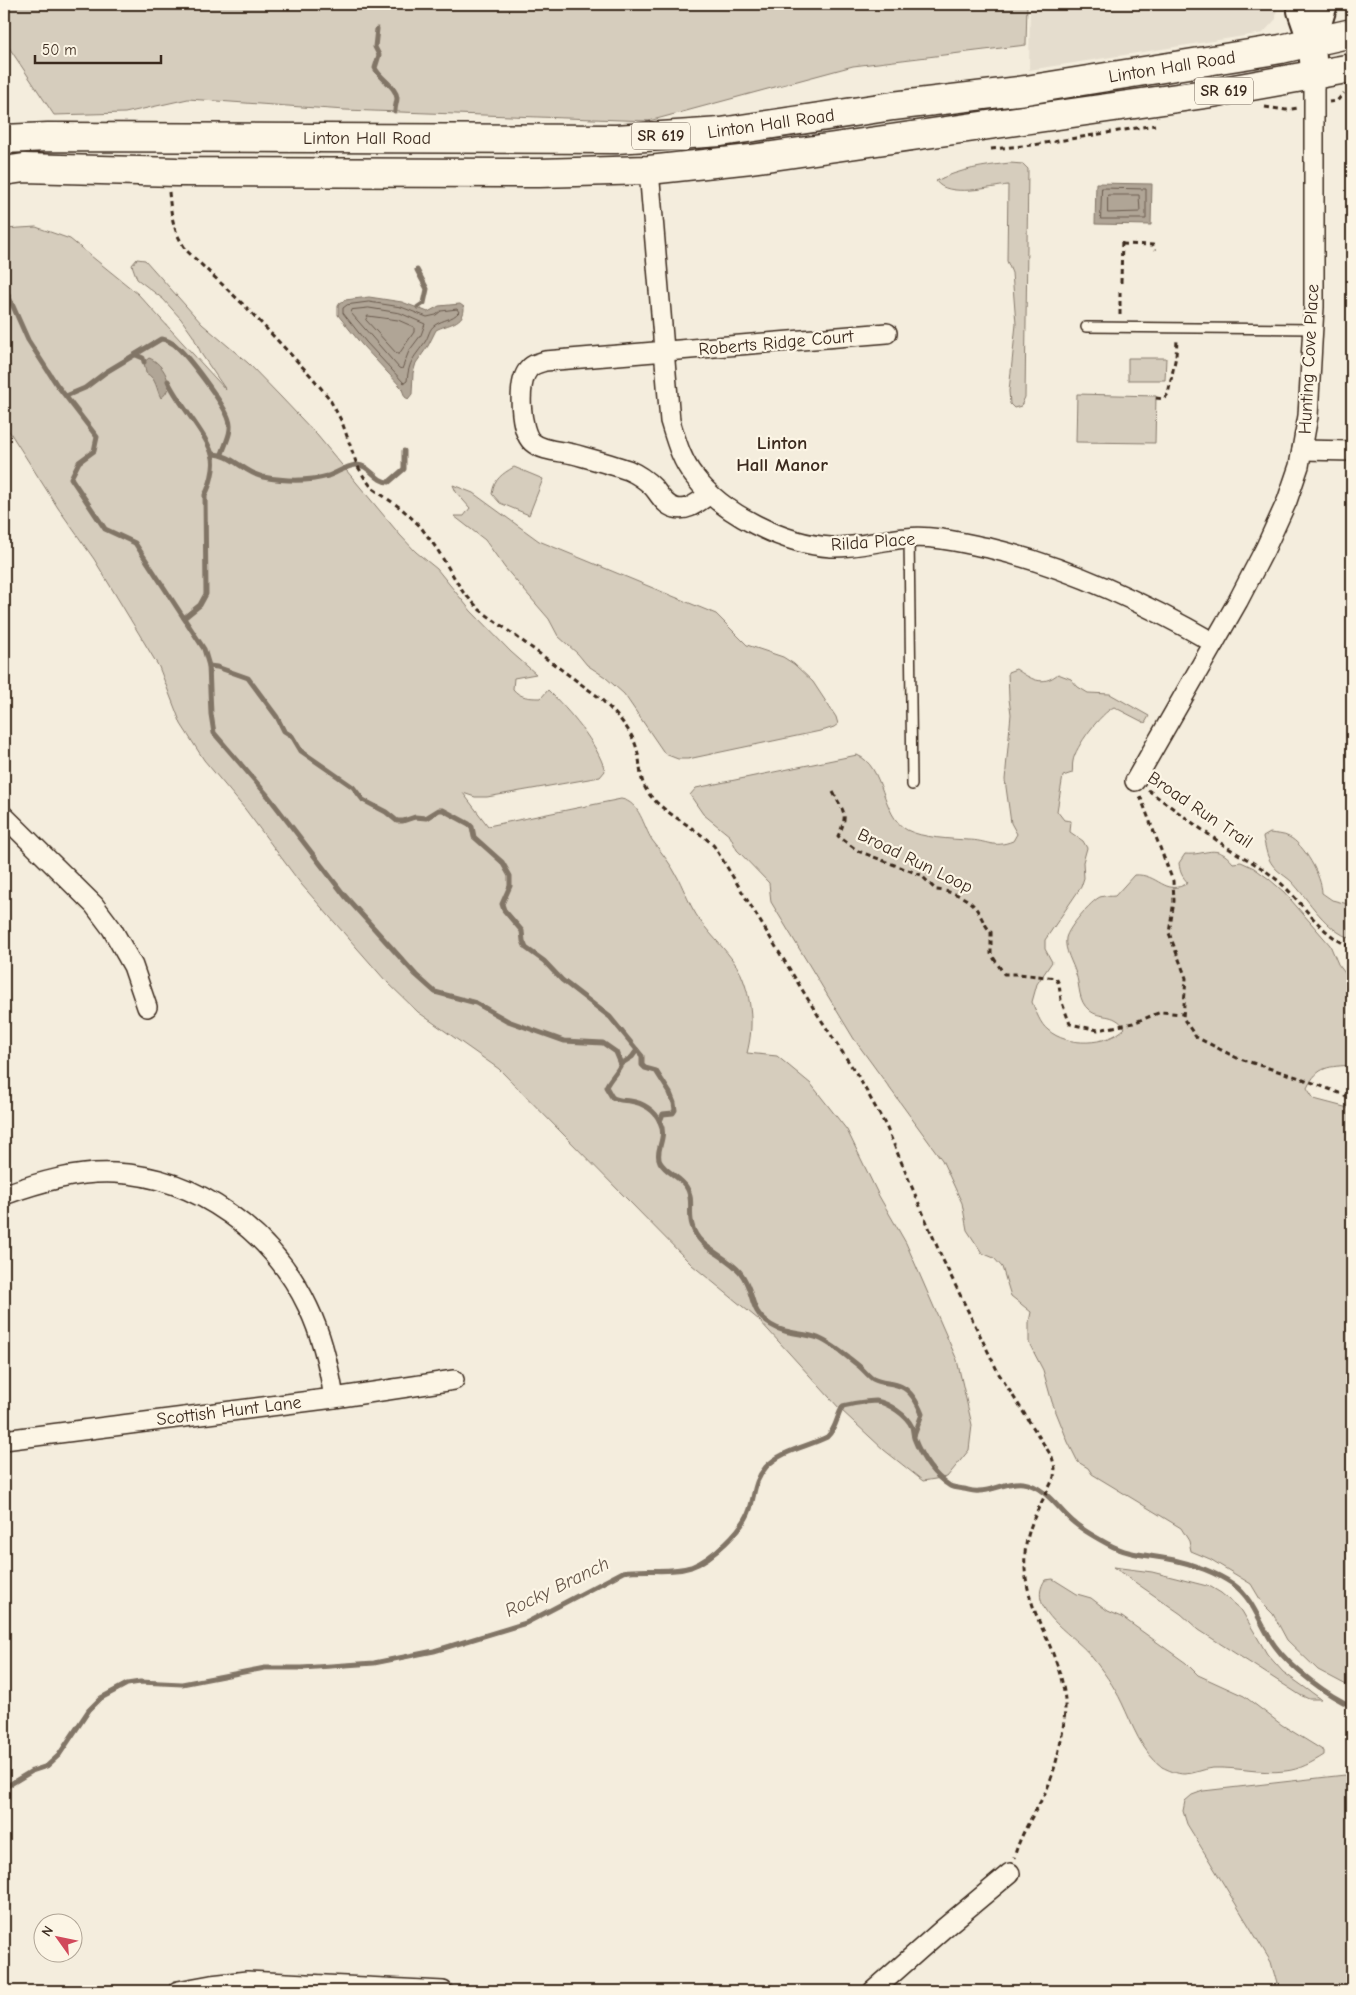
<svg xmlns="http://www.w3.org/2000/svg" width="1356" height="1995" font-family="'Comic Neue',sans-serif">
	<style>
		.built { fill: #e5ddce }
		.green { fill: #d6cdbd; stroke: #887c6e }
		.water { fill: #b0a596; stroke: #817466 }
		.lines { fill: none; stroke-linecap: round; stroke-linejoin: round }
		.shore { stroke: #6a5b4e; stroke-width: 1 }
		.stream { stroke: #817466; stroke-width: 5 }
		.lane-casing { stroke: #3b2a1e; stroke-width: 12 }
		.street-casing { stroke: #3b2a1e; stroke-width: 22 }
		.secondary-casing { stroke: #3b2a1e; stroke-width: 30 }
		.primary-casing { stroke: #3b2a1e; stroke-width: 31 }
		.path { stroke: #3b2a1e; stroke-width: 3; stroke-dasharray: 5 4; stroke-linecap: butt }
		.lane { stroke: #fcf5e5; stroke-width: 9 }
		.street { stroke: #fcf5e5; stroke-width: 19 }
		.secondary { stroke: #fcf5e5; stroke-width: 26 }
		.primary { stroke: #fcf5e5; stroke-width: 28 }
		.labels { text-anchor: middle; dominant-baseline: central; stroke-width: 4.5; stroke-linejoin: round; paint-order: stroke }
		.shield { fill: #fcf5e5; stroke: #75675a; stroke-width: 1 }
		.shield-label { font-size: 16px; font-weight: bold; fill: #3b2a1e }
		.street-label { font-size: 18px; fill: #3b2a1e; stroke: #fcf5e5 }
		.neighbourhood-label { font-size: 19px; font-weight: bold; fill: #3b2a1e; stroke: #fcf5e5 }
		.water-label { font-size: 19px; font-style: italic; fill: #645548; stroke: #fcf5e5 }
	</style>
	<rect width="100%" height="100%" fill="#f4eddd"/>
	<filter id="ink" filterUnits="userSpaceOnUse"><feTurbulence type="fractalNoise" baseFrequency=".02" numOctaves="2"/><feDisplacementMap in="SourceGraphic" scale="10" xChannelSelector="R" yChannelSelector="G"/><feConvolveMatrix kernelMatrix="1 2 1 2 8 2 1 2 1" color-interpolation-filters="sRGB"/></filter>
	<g filter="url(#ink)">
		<path class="built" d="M1030,4H1277L1276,19L1263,33L1029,70Z"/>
		<g class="green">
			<path d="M4,4H1027L1026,45L853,66L649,121L345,110L188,99L125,113L54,115L4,40Z"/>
			<path d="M1010,163L1023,164L1028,169L1025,397L1021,406L1014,408L1010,404L1009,391L1016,324L1012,273L1007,261L1008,185C991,187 947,198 936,181C960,169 984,166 1010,163Z"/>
			<path d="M36,227L70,239L138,294L226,390L202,355L193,336L181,319L163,299L137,279L132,265L137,259L145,260L202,324L248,363L281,397L317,435L400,535L416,552L437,569L471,611L511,652L536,674L514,678L513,689C520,698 530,698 541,698L548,690C569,711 597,742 605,771L600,777L487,797H475L463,793L488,826L621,799C640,802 643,826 652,840C661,852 671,864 678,878C685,892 690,906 699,919C712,938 731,953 741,974C752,1000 754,1026 747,1053L777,1056L811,1084L847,1130L879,1196L906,1243L957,1360L972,1425L969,1450L947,1477L923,1481L884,1450L840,1409L759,1320L692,1265L499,1069L418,1012L385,980L301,884L245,809L204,760L181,724L159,667L94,559L58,508L4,423V229Z"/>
			<path d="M1128,358H1166L1165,380H1128Z"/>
			<path d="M1077,394L1156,396L1155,443L1076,442Z"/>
			<path d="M514,467L543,479L529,515L500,503L492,494C494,479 502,474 514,467Z"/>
			<path d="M453,485L473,493L539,541L716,614L747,645L783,657L794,664L813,682L836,717L838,724L834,727L825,730L688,759H678L665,754L624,694L605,677L587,665L578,654L558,636L549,619L505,568L485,540L454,516H464L470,508L456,492Z"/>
			<path d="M1016,669C1031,679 1042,687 1058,674L1071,679L1078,687L1088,693L1110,694L1149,716L1145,723L1114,707C1101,713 1075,747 1073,761C1072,765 1073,769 1072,773L1063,776L1057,811L1064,820L1071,821L1070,832L1083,841L1087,848L1083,862L1084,878L1081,887L1045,940V949L1052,962L1037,984L1032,1002C1036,1011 1040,1024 1048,1030C1067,1047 1107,1046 1125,1028C1113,1011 1100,1020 1089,1010C1078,1001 1080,986 1076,974C1073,963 1064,950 1066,938C1068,928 1091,901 1100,897C1105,895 1110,897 1115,896L1134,875C1159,873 1164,897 1188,883C1182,876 1180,873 1179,863L1185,854C1206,856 1216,842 1233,863L1241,862L1254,868L1269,879L1284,892L1330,945L1338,964L1348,977L1352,995V1065C1329,1067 1318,1065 1307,1088L1314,1099L1352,1109V1688L1318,1670L1287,1640L1273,1614L1263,1604L1251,1584L1210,1559L1191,1551L1189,1541L1181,1528L1092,1474L1088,1468L1078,1462L1068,1442L1052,1402L1043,1370L1029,1343V1322L1031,1312L1011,1296L1002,1267L994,1258L982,1253L967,1230L962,1203L942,1160L854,1039L771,902L769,883L737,850L730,836L703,814L690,795L696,788L857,755C885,766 881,816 907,830C922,838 951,839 968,840C987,840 993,849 1013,841L1017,834L1011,823L1005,780L1011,714L1009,699L1008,672Z"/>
			<path d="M1270,833C1276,834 1284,834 1289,837C1304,844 1322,877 1322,893L1332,900L1352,905V939C1325,930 1310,901 1291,881C1283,874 1274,870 1269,859C1266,853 1265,844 1263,837Z"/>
			<path d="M1113,1567L1152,1572L1211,1587L1221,1593L1242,1611L1267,1654L1283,1672L1321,1699H1309L1300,1695L1199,1630L1181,1614Z"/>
			<path d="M1053,1579L1077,1594L1091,1598L1108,1611L1122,1617L1186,1663L1198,1675L1244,1696L1282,1725L1324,1751V1755C1313,1762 1299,1770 1285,1771C1261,1774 1237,1767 1213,1768C1203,1769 1194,1774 1184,1774C1177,1774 1168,1770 1162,1767C1141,1751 1133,1726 1122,1703C1114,1686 1103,1671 1091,1656C1075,1635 1025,1610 1045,1580Z"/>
			<path d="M1345,1775L1352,1776V1991H1279L1271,1962L1187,1824L1183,1811L1185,1801L1192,1795L1203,1791Z"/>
		</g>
		<g class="water">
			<path d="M1096,183L1152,184L1151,225L1095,224Z"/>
			<path d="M369,297L402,302L428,312L439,306L460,304L464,307C465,324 447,324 436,330L428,346L416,363L413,373L412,394L408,399L405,397L401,387L362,345L338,315V306L340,303L345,300Z"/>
			<path d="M149,358C163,363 177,387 161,398C156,389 157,379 146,373L144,362Z"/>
		</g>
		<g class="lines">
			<g class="shore">
				<path d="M1102,188L1146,189V219H1101Z"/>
				<path d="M1108,195H1139L1140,212L1108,213Z"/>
				<path d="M369,302L401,307L427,317L436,315L441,311L457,309L459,312C452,320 444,319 435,325C429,329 429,336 425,342C414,358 409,360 407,381L404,383L366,342L343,313V308L347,305Z"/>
				<path d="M369,308L400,313L425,324L421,335L409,351L402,369L399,368L351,313L352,310Z"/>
				<path d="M368,316L398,320L414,327V332L399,354H397L366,320Z"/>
			</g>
			<g class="stream">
				<path d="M377,29L375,47L379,55L375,68C380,79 396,86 397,98C397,102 395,106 395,111"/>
				<path d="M417,270L427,289L424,303L418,307"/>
				<path d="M4,286L28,340L57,385L97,437L94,451L79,462L71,478L105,529L135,543L204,649L209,666L211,714L214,733L268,796L345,896L416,975L435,992L476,1003L508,1021L564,1041L603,1043L616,1052L621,1064C617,1073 610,1078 606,1087C608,1090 610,1094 612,1097C618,1101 624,1100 630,1101C643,1103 655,1110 660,1122C668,1138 654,1150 660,1162C666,1173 681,1177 687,1188C694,1199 688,1213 692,1225C698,1249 725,1254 740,1272C756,1292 747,1310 771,1325C787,1335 802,1332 818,1338C833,1344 846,1356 859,1366C864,1370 868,1376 873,1379C882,1384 893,1382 902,1387C912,1392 918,1404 922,1414L914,1436"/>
				<path d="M136,355L143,358L144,362"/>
				<path d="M168,381C178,404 209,436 213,458C215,468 210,486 205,495L206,594L200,605L184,618"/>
				<path d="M66,396L85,388L106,372L161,339C166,339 170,342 175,345C188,356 225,405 229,420C233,431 225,444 222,454"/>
				<path d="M212,454C231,453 244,473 263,477C285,481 307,482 328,476C337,473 346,466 356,465C370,464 375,482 389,482L404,469V451"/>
				<path d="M209,666L217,667L248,678L277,717L284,731L292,736L301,751L353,787L363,800L386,812L397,821H403L415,817L426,818L439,810H443L469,824L472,827L474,837L502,862L510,876V886L502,904L504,910L522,931L523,941L526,948L544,961L562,980L610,1017L637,1050L632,1057L621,1064"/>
				<path d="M637,1050L642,1056V1065L645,1068L656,1071L670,1093L674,1103L675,1110L673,1113L663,1114L660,1121"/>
				<path d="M4,1788L32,1771L47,1766L59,1755L89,1710L101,1698L127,1684L140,1682L182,1684L265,1668H302L374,1663L434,1651L526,1623L623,1572C646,1568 669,1574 691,1567C711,1560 744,1529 750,1509C755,1493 754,1481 766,1467C782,1450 807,1447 827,1437C837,1428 836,1417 843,1406C850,1404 869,1401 876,1401C888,1403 907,1415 912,1427C913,1430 913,1434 914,1438C921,1456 933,1475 950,1486C954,1488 959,1488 964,1489C969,1490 974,1492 979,1491C994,1491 1008,1481 1023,1483C1043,1486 1055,1504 1068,1517C1078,1528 1095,1537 1108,1544C1129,1556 1152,1555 1174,1560C1193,1564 1217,1573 1233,1584C1255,1600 1260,1626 1275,1646C1290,1667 1329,1697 1352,1706"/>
			</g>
			<g class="lane-casing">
				<g id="lane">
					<path d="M1086,327L1313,329"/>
					<path d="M909,537L912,785"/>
				</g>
			</g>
			<g class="street-casing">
				<g id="street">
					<path d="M649,170L670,421C676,440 681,460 694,476C722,514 784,544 831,547C857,548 881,540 906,538C933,535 963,543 989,548C1069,567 1143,602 1214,643"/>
					<path d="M1302,450L1352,451"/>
					<path d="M709,495C699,501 688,512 675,508C664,505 660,495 653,487C646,480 637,474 628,470C610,464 591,459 573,454C560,451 542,451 532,442C520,431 517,383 528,370C532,364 539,363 545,361L887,333"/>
					<path d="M1135,781L1238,601L1265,549L1287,501L1299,466L1308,416L1314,307V76"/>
					<path d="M4,816L94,905L112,929L133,966L147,1007"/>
					<path d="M4,1195C39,1182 77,1171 115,1173C198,1177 273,1233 308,1307C322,1336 329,1366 334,1398"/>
					<path d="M4,1440L334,1398L454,1380"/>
					<path d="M178,1991L211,1985L247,1981L443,1991"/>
					<path d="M873,1991L943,1929L1010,1873"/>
				</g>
			</g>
			<g class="secondary-casing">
				<g id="secondary">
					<path d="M1302,4L1301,11L1312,43L1314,76"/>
					<path d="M1312,43L1324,4"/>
				</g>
			</g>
			<g class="primary-casing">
				<g id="primary">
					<path d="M4,139L48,137L616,139L721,132L893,106L1026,90L1281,49L1352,33"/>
					<path d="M4,171L24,168L177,172L539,173L649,170L751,159L1212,93L1352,68"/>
				</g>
			</g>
			<g class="path">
				<path d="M1329,102L1337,101L1344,93"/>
				<path d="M1265,107L1286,110L1298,108"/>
				<path d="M991,149L1033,145L1155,125"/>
				<path d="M169,192C171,215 173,232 187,251L246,307L312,377L329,398L342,422L357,465L364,477L372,488L402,509L420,526L437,549L463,592L480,610L600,698C615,713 634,731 638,754C641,766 639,779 647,791C661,813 695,826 714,846L814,1009L858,1076L886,1126L942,1258L999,1374L1052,1457L1055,1468L1054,1477C1046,1495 1034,1514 1029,1532C1019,1565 1028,1598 1042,1628C1051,1647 1064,1679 1065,1701C1066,1725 1056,1771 1045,1793C1034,1815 1020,1834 1014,1858"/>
				<path d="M1122,244L1153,245L1155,250"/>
				<path d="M1121,283L1122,238"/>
				<path d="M1120,315V291"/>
				<path d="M1156,398L1164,399L1168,394L1176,356L1177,340"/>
				<path d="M1148,790C1174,809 1199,828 1225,846C1242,857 1261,866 1276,879C1302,900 1320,936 1352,947"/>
				<path d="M833,792C844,813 849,814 838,836L858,851L921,875L936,890C949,891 963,895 973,905C980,912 983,924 991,932V954L1004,974H1019L1056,978L1059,984L1061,1000L1070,1024L1098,1030L1133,1023L1161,1012L1183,1014"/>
				<path d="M1140,796L1173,881L1174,901L1169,933L1186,978L1183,1018L1196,1037L1237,1058L1303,1079L1352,1098"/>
			</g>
			<use href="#lane" class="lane"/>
			<use href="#street" class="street"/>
			<use href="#secondary" class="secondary"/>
			<use href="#primary" class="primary"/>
		</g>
	</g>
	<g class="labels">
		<g class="shield">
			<rect x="1195" y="77.5" width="58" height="27" rx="4"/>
			<rect x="632" y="122.5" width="58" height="27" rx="4"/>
		</g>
		<g class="shield-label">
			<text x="1224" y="91">SR 619</text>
			<text x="661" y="136">SR 619</text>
		</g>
		<g class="street-label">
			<text transform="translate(1172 67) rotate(-9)">Linton Hall Road</text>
			<text transform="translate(771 124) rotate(-8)">Linton Hall Road</text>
			<text x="367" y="138">Linton Hall Road</text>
			<text transform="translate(776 343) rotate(-5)">Roberts Ridge Court</text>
			<text transform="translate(1309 359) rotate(-87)">Hunting Cove Place</text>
			<text transform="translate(873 542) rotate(-4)">Rilda Place</text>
			<text transform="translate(1200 810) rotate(34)">Broad Run Trail</text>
			<text transform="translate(915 861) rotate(26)">Broad Run Loop</text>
			<text transform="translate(229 1411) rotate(-7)">Scottish Hunt Lane</text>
		</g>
		<g class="neighbourhood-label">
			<text x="782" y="443">Linton<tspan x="782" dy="22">Hall Manor</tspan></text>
		</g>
		<g class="water-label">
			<text transform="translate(557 1587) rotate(-26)">Rocky Branch</text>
		</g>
	</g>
	<rect width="1356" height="1995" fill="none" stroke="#fcf5e5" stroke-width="20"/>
	<rect x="10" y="10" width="1336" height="1975" fill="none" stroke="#3b2a1e" stroke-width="2" filter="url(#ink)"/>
	<g transform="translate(58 1938) rotate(303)"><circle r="24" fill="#fcf5e5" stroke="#afa495"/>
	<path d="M0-4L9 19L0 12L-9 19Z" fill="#d1495b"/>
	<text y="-8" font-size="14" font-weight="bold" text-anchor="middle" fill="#3b2a1e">N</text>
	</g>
	<path d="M35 55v8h126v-8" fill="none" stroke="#3b2a1e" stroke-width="2.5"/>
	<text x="42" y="55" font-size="15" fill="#3b2a1e" stroke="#fcf5e5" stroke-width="4" paint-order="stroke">50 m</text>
</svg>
